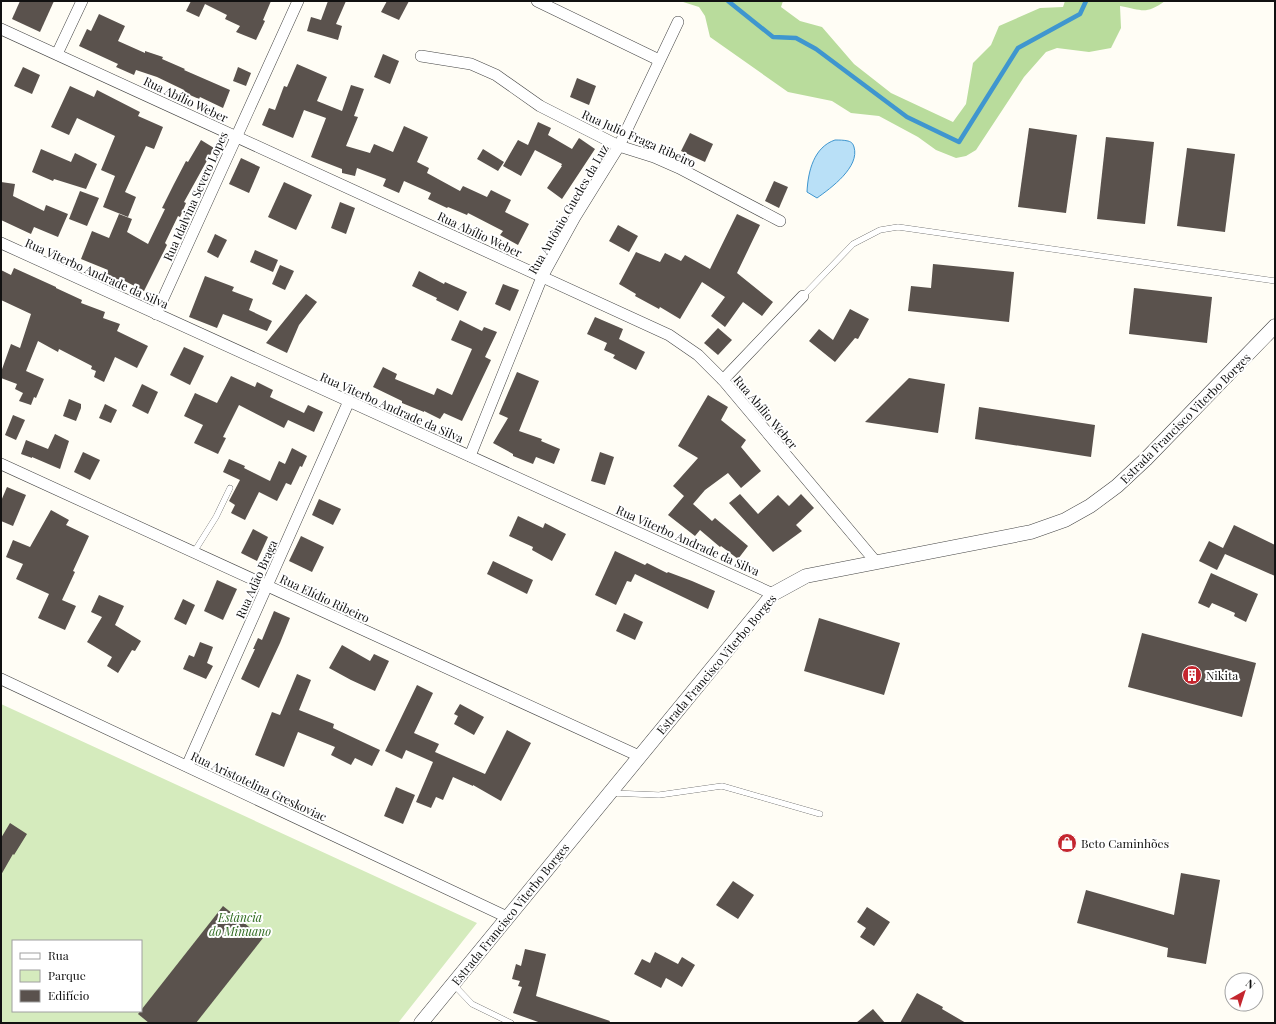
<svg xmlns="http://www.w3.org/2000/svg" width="1276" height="1024" font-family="'Playfair Display',serif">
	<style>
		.green { fill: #d5ebbd; fill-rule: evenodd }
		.forest { fill: #b9dc9c }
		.water { fill: #b9e0f7; stroke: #3f96cf }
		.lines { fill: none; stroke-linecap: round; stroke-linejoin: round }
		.stream { stroke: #3f96cf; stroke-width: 4.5 }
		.building { fill: #5a524d }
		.service-casing { stroke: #444; stroke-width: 6 }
		.minor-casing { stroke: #444; stroke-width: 12 }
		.tertiary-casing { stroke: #444; stroke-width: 15 }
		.service { stroke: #fff; stroke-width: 5.5 }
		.minor { stroke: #fff; stroke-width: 11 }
		.tertiary { stroke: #fff; stroke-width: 14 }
		.labels { text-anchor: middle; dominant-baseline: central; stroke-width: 4; stroke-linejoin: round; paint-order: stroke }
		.street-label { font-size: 12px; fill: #111; stroke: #fff }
		.poi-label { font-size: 12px; fill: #111; stroke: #fff; text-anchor: start }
		.park-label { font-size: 12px; font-style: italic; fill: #2f6b1f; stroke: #fff }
	</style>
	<rect width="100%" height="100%" fill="#fffdf5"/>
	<path class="green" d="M1,704L477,923L398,1023H1ZM13,941H141V1011H13Z"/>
	<path class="forest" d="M680,1H783L781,7L800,21L822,27L854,64L891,93L953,122L966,104L973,63L991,45L999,26L1040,8L1063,7L1065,1H1165C1145,15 1143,10 1120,6L1121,28L1111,48L1089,52L1057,48L1046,52L1024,77L976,150L966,156L956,158L936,150L918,137L879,116L851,113L832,101L788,92L710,37L705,16L699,7Z"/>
	<path class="water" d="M835,140C839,140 844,140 848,141C852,142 853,144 854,147C860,167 831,188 817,198L807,192C808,171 814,147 835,140Z"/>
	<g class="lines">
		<path class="stream" d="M728,1L773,37L796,38L816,49L907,117L959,142L1018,48L1080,14L1086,1"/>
	</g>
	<g class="building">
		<path d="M20,1H54L40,32L12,19Z"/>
		<path d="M191,1H271L263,20L265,21L256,40L236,32L240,26L225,19L227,15L205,4L199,17L186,11Z"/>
		<path d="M328,1H346L336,24L342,26L338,40L307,31L311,17L321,20Z"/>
		<path d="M387,1H409L399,20L381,12Z"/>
		<path d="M99,14L125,26L118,41L145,53V51L163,57L162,59L185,69L184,70L230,90L223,108L200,97L199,99L183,92L184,90L157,77L136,70L134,75L116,67L118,64L79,46L87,29L91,31Z"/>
		<path d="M383,54L399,61L390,84L374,77Z"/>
		<path d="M297,64L327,77L317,101L342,111L351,85L364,89L354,116L358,117L346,146L370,153L374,144L393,152L404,126L428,137L417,162L429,168L427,173L460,191L463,186L487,197L491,190L511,200L505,212L529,224L518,245L500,235L503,231L468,213L467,215L448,207L447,208L428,199L431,193L404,181L399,193L383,186L386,179L357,168L355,176L342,173V169L311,157L326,118L304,110L293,138L262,125L269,108L275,110L284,86L287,87Z"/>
		<path d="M23,67L40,75L32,94L14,86Z"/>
		<path d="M238,67L251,73L246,86L233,81Z"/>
		<path d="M577,78L596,86L589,105L570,97Z"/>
		<path d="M70,86L94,97L97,90L140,112L138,116L163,127L154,149L146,146L125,192L136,197L128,217L103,207L115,176L101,170L115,136L77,118L69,135L51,127Z"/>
		<path d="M538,122L551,128L548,135L572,149L579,138L595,149L562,199L547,188L562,166H561L562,164L535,150L521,176L503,166L518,140L528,145Z"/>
		<path d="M1029,128L1077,135L1066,213L1018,207Z"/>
		<path d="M690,133L713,144L705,162L681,151Z"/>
		<path d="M1106,137L1154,142L1145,224L1097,219Z"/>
		<path d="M201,140L214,148L184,202L186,203L180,217L178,216L165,243L167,245L144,291L121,279L120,281L106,274L108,270L81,259L92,231L109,238L119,214L132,219L127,232L148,244L165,209L162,208L174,184L186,161L188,162Z"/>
		<path d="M1187,148L1235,154L1225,232L1177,226Z"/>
		<path d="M41,149L71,162L75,153L97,164L86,189L54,179L53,181L32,172Z"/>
		<path d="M483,149L504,162L498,171L477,159Z"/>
		<path d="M241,158L260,167L249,193L229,184Z"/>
		<path d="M774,181L788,187L779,208L765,201Z"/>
		<path d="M1,182L15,184L13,196L44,211L46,205L68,214L58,237L34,227L31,234L1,220Z"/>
		<path d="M284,182L312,195L296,230L268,217Z"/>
		<path d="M80,191L99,198L87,226L69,219Z"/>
		<path d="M340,202L355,208L346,234L331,228Z"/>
		<path d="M737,214L760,225L737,273L773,302L762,316L743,302L725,327L711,316L725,297L702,282L680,319L660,307L659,309L635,296L636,294L619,284L636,252L660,262L665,253L681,261L685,255L710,269Z"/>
		<path d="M618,225L638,236L629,252L609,241Z"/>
		<path d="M215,234L227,240L218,258L207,252Z"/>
		<path d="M255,250L278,260L273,272L250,262Z"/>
		<path d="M933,264L1014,272L1009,322L908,311L911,286L931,288Z"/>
		<path d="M280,265L294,271L285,290L272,284Z"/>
		<path d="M14,268L56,287V288L82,300L81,303L105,312L103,318L120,324L117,331L148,346L137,368L115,357L104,382L94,377L96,371L91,369L92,366L59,349L58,352L38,341L26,371L44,379L36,398L34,397L31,405L19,401L23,393L15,389L17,384L1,378V372L11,344L20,348L31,314L1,300V270L11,275Z"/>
		<path d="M419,271L444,284L445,282L467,292L458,311L436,300L437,298L412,286Z"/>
		<path d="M205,276L234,287L232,291L253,299L249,310L272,321L267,331L223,314L217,328L189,317Z"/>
		<path d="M503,284L519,290L510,311L495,304Z"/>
		<path d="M1134,288L1212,297L1207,343L1129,334Z"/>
		<path d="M306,294L317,302L299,325L287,353L266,343Z"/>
		<path d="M850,309L869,319L858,339L855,338L835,362L809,341L819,329L833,340Z"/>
		<path d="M595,317L623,329L619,339L645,352L636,370L613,358L615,355L604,350L607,343L587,334Z"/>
		<path d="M460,320L482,331L484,327L497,332L485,357L491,360L462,421L444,413L440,419L424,411V412L402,403V401L373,387L383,367L397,374L395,379L434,395L437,388L452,395L472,349L451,340Z"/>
		<path d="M718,328L732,340L718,355L704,343Z"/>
		<path d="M184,347L204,356L190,385L170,375Z"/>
		<path d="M517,372L539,381L519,431L542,439L541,441L560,449L554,464L536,457L533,464L513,456V454L493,443L508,418L499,414Z"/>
		<path d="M231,376L255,387L257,382L273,390L270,397L304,413L308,405L323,412L314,432L288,420L284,428L239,405L223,437L226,438L218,454L194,443L203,425L184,416L195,393L217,403Z"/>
		<path d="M909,378L945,384L938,433L865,422Z"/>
		<path d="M142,384L158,392L148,414L132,406Z"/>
		<path d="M708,395L728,407L721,420L746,440L741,447L761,471L741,488L728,473L705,490L693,504L712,521L715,518L748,546L738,559L721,546L720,547L700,530L695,536L668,515L684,496L673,486L698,458L678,446Z"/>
		<path d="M69,399L81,404V408L76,421L63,416Z"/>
		<path d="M105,404L117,410L111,423L99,418Z"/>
		<path d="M979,407L1095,425L1091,457L975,439Z"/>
		<path d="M13,415L25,420L16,440L5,435Z"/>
		<path d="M55,434L69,441L60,469L32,457V458L21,454L26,440L48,449Z"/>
		<path d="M292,448L307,456L302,467L300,466L291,485L286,483L277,501L259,492L245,520L231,513L235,505L229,501L240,480L223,472L229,459L245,466L244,468L270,481L279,461L285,464Z"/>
		<path d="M83,452L100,460L90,480L74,472Z"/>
		<path d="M600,452L614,457L605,485L591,481Z"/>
		<path d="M7,487L26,495L13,526L1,521V501Z"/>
		<path d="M740,494L758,514L778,495L789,506L801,494L814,508L796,525L802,531L773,552L729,503Z"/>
		<path d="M319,499L341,509L333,525L312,515Z"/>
		<path d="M51,510L69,520L66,525L89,536L73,571L75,572L62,600L76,606L65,630L38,618L49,594L16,579L23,564L6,557L13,540L30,547Z"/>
		<path d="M518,516L543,528L545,523L566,534L552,561L532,550L533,547L509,536Z"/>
		<path d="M1234,525L1275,545V576L1225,554L1217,570L1199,561L1209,541L1223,548Z"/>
		<path d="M253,529L268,537L257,561L241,553Z"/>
		<path d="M301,536L324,547L312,572L289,561Z"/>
		<path d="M615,551L645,565L647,563L667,573L668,572L692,581L715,591L708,609L635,574L631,582L627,581L616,605L595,595Z"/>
		<path d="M493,561L533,580L527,594L487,574Z"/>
		<path d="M1211,573L1258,594L1246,622L1234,616L1235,613L1212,603L1209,608L1198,603Z"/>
		<path d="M217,580L237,589L223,620L204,611Z"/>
		<path d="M99,595L124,606L115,625L141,641L135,651L132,650L118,673L107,666L112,657L87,642L102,617L91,612Z"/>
		<path d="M183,599L195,605L186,625L174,619Z"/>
		<path d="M274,611L290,618L280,643L259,688L241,679L255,649H253L258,638L262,640Z"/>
		<path d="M624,613L643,622L635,640L616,631Z"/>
		<path d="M819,618L900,643L884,695L804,671Z"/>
		<path d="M1142,633L1256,663L1242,717L1128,687Z"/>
		<path d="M200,642L213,647L207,663L213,666L206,679L183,669L189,655L194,657Z"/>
		<path d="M342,645L370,661L374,654L389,661L375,691L351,680L329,668Z"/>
		<path d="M297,674L311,680L299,710L334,724L333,728L380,750L372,766L355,758L351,765L331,755L335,747L298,732L284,767L255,755L272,712L280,715Z"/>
		<path d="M417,685L433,693L414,733L439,744L435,752L485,774L507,730L531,743L501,801L473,785V786L453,777L443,800L436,797L431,808L416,802L433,762L406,750L402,759L385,751Z"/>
		<path d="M460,704L484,717L474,735L454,724L458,716L454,714Z"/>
		<path d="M396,787L415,795L403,824L384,816Z"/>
		<path d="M10,823L27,834L14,855L13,854L1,875V838Z"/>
		<path d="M1181,873L1220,880L1206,964L1167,957L1168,948L1077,923L1086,890L1174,915Z"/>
		<path d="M733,881L754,895L738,919L716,905Z"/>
		<path d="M223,906L263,938L196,1023H149L138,1014Z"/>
		<path d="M867,907L890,922L874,946L860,937L866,928L857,922Z"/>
		<path d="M525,949L546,954L536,996L610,1021L609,1023H541L513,1013L522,987L518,986L520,981L512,979L516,964L521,966Z"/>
		<path d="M655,952L678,964L682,957L695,965L682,987L666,978L661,988L634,974L642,959L650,963Z"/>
		<path d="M917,993L943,1007L942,1009L966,1023H900Z"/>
		<path d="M873,1009L885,1023H856Z"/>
	</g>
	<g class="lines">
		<g class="service-casing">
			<g id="service">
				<path d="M803,296L853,244L880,230L898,227L1275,281"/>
				<path d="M194,552L216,517L230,488"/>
				<path d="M611,793L659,795L722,786L820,814"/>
				<path d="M453,984L472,1004L511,1023"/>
			</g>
		</g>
		<g class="minor-casing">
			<g id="minor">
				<path d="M537,1L659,60"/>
				<path d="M1,29L669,335L698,355L723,380L876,562"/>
				<path d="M57,54L82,1"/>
				<path d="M421,56L471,64L496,75L540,106L619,146L654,157L679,168L780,221"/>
				<path d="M1,243L773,594"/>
				<path d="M156,314L298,1"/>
				<path d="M723,380L803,296"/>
				<path d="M470,456L542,277L575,217L619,146L678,22"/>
				<path d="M1,464L639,756"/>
				<path d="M1,679L507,917"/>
				<path d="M187,766L349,401"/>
			</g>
		</g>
		<g class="tertiary-casing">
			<path id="tertiary" d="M421,1023L773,594L806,576L1031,532L1065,520L1090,506L1117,486L1146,459L1275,326"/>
		</g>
		<use href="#service" class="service"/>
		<use href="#minor" class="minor"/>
		<use href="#tertiary" class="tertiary"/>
	</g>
	<defs>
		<g id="building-disc" transform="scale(1)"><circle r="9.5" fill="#c4262e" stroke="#fff"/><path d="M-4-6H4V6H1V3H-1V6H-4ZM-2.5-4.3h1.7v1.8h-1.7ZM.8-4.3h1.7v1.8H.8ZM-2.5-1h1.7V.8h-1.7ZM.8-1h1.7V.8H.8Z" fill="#fff"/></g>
		<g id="shop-disc" transform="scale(1)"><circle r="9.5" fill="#c4262e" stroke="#fff"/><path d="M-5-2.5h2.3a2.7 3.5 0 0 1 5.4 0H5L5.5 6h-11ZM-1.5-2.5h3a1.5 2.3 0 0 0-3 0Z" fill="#fff"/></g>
	</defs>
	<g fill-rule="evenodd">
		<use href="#building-disc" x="1192" y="675"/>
		<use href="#shop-disc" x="1067" y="843"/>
	</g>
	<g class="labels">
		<g class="street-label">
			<text transform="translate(186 99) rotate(25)">Rua Abílio Weber</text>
			<text transform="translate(639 138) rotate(24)">Rua Julio Fraga Ribeiro</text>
			<text transform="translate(195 196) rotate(-66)">Rua Idalvina Severo Lopes</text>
			<text transform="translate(568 209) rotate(-60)">Rua Antônio Guedes da Luz</text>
			<text transform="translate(480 234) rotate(25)">Rua Abílio Weber</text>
			<text transform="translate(97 273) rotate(24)">Rua Viterbo Andrade da Silva</text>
			<text transform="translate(392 407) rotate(24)">Rua Viterbo Andrade da Silva</text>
			<text transform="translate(766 412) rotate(50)">Rua Abílio Weber</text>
			<text transform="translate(1185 418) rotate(-45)">Estrada Francisco Viterbo Borges</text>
			<text transform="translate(688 540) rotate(24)">Rua Viterbo Andrade da Silva</text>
			<text transform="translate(256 579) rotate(-66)">Rua Adão Braga</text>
			<text transform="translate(325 598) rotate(25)">Rua Elídio Ribeiro</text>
			<text transform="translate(716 664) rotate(-50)">Estrada Francisco Viterbo Borges</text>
			<text transform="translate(259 786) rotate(25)">Rua Aristotelina Greskoviac</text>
			<text transform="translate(510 914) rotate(-51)">Estrada Francisco Viterbo Borges</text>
		</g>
		<g class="poi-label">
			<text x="1206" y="675">Nikita</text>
			<text x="1081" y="843">Beto Caminhões</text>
		</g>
		<g class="park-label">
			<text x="240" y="917">Estância<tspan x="240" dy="14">do Minuano</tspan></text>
		</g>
	</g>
	<rect width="1276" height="1024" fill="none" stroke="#111111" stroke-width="4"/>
	<rect x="12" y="940" width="130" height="72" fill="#ffffff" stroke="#a0a0a0"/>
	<rect x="20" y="953" width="20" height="6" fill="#ffffff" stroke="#a0a0a0"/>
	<text x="48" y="960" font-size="12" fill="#111111">Rua</text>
	<rect x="20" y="970" width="20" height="12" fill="#d5ebbd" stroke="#a0a0a0"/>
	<text x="48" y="980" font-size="12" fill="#111111">Parque</text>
	<rect x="20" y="990" width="20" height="12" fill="#5a524d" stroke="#a0a0a0"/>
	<text x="48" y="1000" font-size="12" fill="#111111">Edifício</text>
	<g transform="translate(1244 992) rotate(39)"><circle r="19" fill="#ffffff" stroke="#a0a0a0"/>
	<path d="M0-3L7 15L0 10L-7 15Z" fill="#c4262e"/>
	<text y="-6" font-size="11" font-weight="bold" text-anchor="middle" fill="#111111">N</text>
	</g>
</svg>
